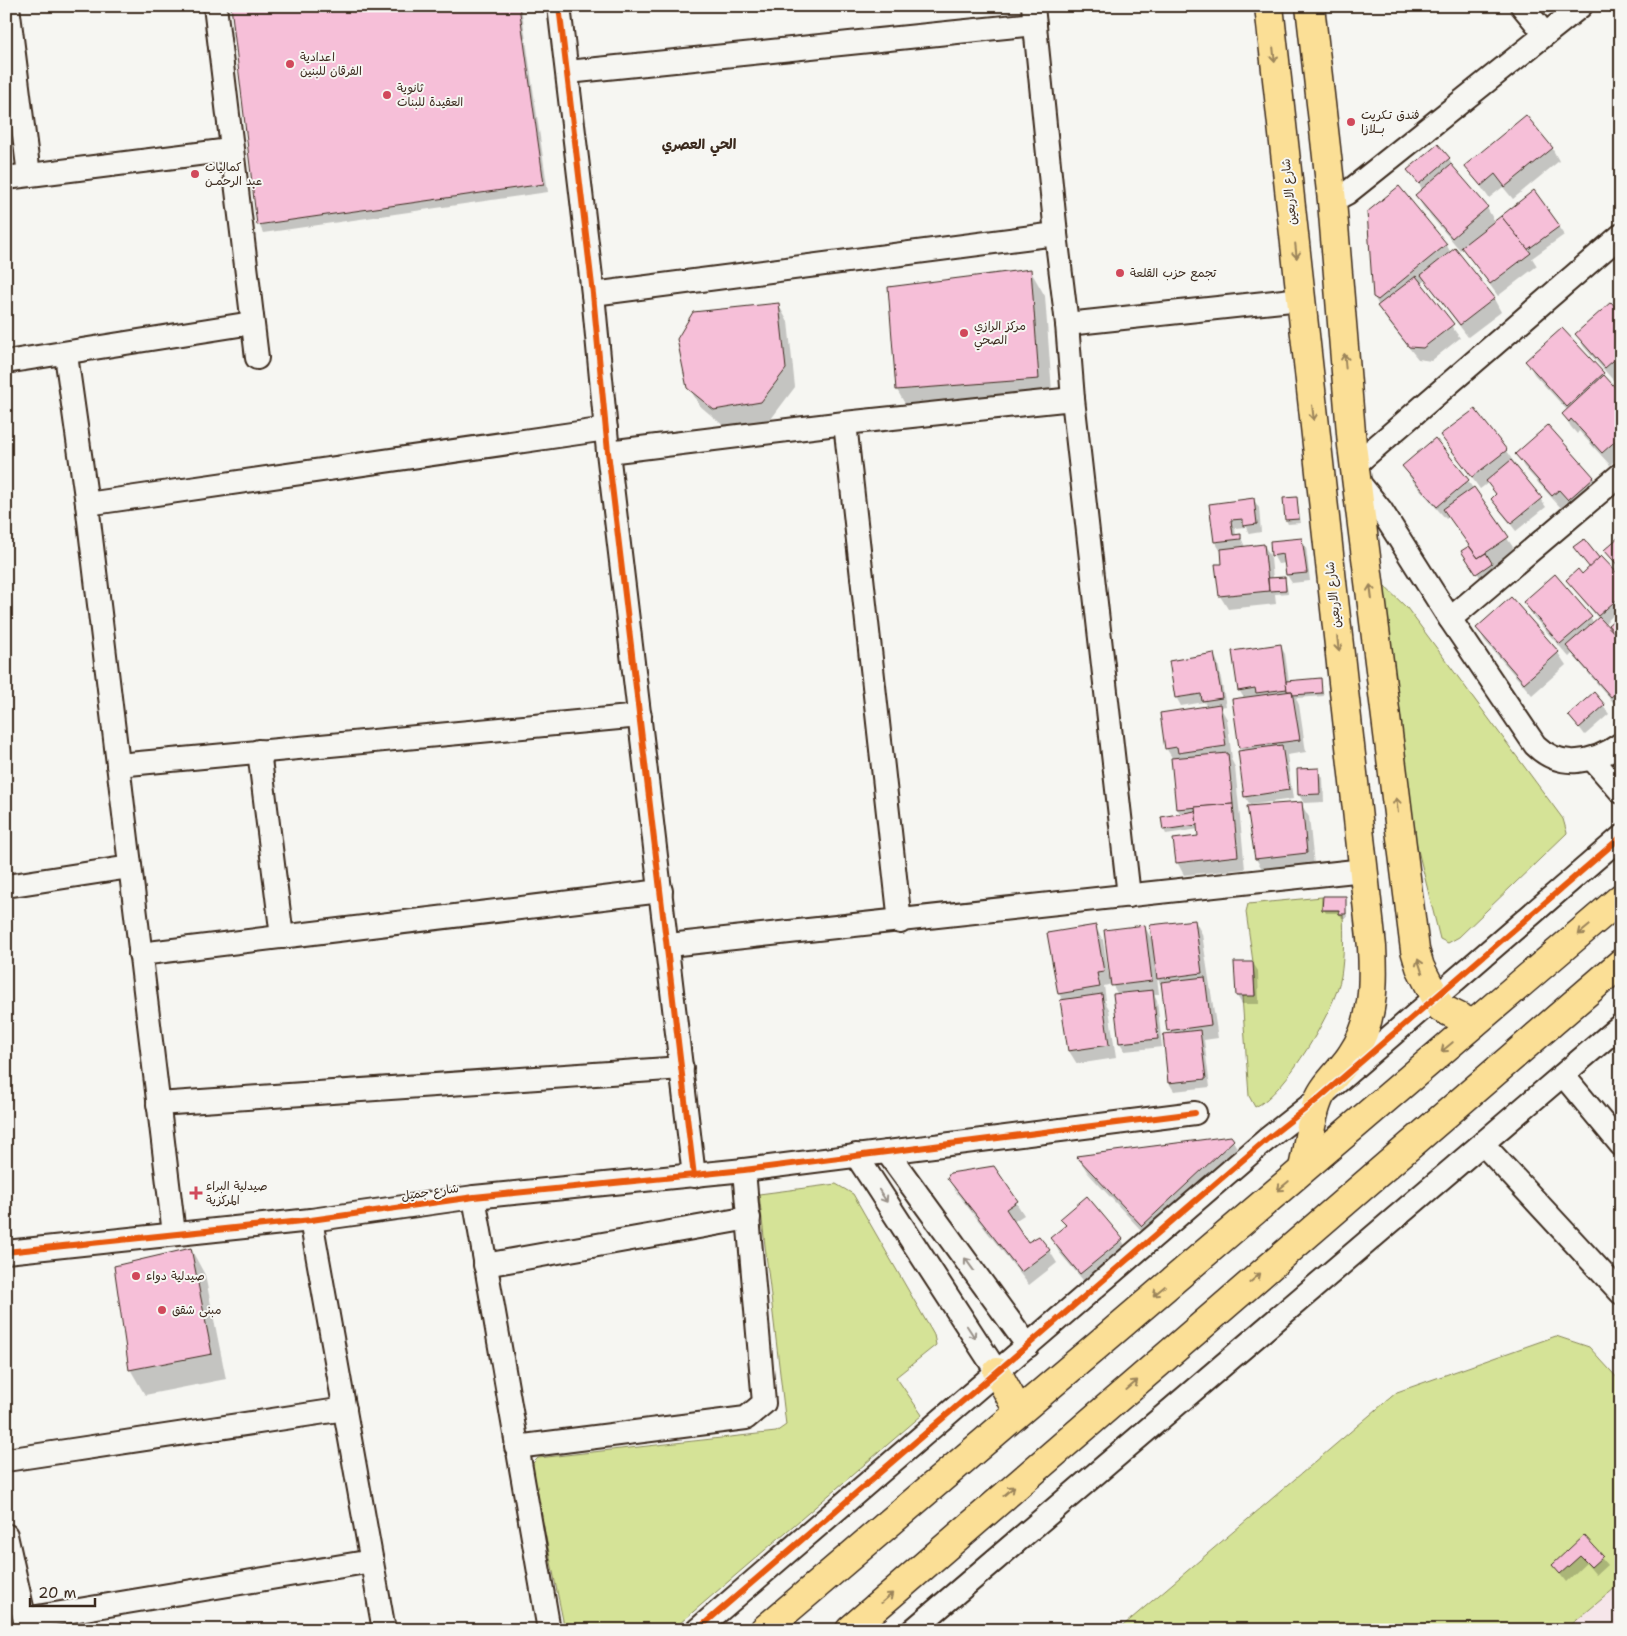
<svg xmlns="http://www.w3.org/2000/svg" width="1627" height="1636" font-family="'Shantell Sans','Playpen Sans Arabic',sans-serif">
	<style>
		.built { fill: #f6e6ea }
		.green { fill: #d5e397; stroke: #88865a }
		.shadow { fill: #0003 }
		.building { fill: #f6bfd8; stroke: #3b2a1e }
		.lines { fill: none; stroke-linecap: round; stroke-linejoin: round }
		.minor-casing { stroke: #3b2a1e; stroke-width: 26 }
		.major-casing { stroke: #3b2a1e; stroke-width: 31 }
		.minor { stroke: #f6f6f2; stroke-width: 22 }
		.major { stroke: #fbdf96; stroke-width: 28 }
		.cycleway-casing { stroke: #f6f6f2; stroke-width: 9 }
		.cycleway { stroke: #e8590c; stroke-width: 6 }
		.oneway { stroke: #9b845a }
		.oneway2 { stroke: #989088 }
		.poi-dot { fill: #d1495b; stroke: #f6f6f2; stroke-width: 2 }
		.labels { text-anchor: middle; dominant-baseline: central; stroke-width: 4; stroke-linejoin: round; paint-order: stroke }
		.poi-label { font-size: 12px; fill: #3b2a1e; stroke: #f6f6f2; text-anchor: start }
		.street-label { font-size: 12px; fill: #3b2a1e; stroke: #f6f6f2 }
		.neighbourhood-label { font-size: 14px; font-weight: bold; fill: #3b2a1e; stroke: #f6f6f2 }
	</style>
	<rect width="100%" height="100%" fill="#f6f6f2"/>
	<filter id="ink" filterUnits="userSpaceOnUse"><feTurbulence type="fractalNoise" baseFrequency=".02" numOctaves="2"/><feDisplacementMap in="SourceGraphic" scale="10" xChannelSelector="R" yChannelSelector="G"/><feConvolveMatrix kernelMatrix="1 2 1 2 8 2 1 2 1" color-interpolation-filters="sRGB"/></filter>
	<g filter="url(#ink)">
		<path class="built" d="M1621,1583V1630H1565Z"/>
		<g class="green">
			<path d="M1379,581L1407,608L1563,819L1567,833L1459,937L1448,943L1440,939L1415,838Z"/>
			<path d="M1322,897V910H1339V914H1343C1344,934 1344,957 1341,976C1336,1008 1285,1094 1255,1107L1249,1096L1242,996L1255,995L1253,962L1246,912L1248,904Z"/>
			<path d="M836,1184L853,1194L934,1335L936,1345L896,1377L922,1415L672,1630H565L531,1465L538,1458L776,1432L786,1425L759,1194Z"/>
			<path d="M1556,1336L1589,1347L1621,1382V1583L1565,1630H1118L1397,1392Z"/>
		</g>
		<g class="shadow">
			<path d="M233,6H521L548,192L263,233L259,224Z"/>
			<path d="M1552,148L1559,161L1513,199L1503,187L1489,198L1466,166Z"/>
			<path d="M1449,158L1453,168L1487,208L1495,222L1534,192L1564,235L1532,258L1537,266L1498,296L1463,248L1460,250L1424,208L1416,195L1423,190L1409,170Z"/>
			<path d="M1446,244L1451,253L1494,299L1501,312L1468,337L1425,280L1421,284L1460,338L1431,361L1418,359L1386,319L1374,297Z"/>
			<path d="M1030,270L1045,296L1053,405L912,416L897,390Z"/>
			<path d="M778,304L788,322L795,387L771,419L725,427L699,405L689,387Z"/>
			<path d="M1621,315V374L1613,380L1584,347L1577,334Z"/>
			<path d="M1527,361L1603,374L1621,396V455L1610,465L1579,431L1577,434L1571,427L1563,414L1567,410L1534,374Z"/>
			<path d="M1442,436L1506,451L1546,507L1516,531L1497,507L1492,499L1497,495L1488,483L1480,489Z"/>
			<path d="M1434,440L1468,481L1515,550L1480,577L1463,551L1470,547L1449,516L1446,519L1411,479L1404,466Z"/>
			<path d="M1517,454L1593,477L1600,490L1576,512L1567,502L1561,508L1524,467Z"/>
			<path d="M1296,498L1301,523L1288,524L1286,520Z"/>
			<path d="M1254,500L1259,508L1261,532L1249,534L1246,527L1235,528L1236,536L1240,535L1245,547L1264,545L1271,558L1273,579L1285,578L1288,593L1275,594L1276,604L1228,609L1220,596L1224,565L1222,550H1220L1215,542L1211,505Z"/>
			<path d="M1621,537V570L1606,550Z"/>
			<path d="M1301,539L1306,547L1310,581L1292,583L1287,575L1286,563L1278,564L1273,555Z"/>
			<path d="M1599,560L1621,579V608L1604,624L1613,632L1609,626L1621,615L1619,709L1572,654L1569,657L1532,615L1525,602L1555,576L1594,623L1599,619L1567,581L1582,576Z"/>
			<path d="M1478,628L1558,653L1566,665L1532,695L1485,641Z"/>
			<path d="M1280,646L1285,654L1289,682L1320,680L1324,696L1296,698L1299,705L1306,752L1287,755L1293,799L1250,805L1245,796L1243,752L1240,747L1244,698L1239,690Z"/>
			<path d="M1214,655L1218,663L1226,706L1220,707L1227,719L1232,759H1231L1235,767L1245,869L1184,875L1177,862L1200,837L1199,829L1166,834L1164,830L1162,818L1181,815L1177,808L1173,759L1166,748L1207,707L1204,702L1181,706L1176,697Z"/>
			<path d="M1594,694L1609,714L1585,735L1570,715Z"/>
			<path d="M1318,770L1323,778L1324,802L1304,803L1299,795Z"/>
			<path d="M1301,804L1309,817L1314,865L1264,872L1256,859Z"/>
			<path d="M1345,897L1347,918H1342L1339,913H1326L1324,910Z"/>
			<path d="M1195,921L1202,934L1218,1038L1204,1040L1210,1087L1174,1091L1169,1083L1171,1035L1162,987L1157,977L1159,994H1154L1157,1000L1162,1047L1125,1051L1120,1043L1118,995L1112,984L1104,986L1106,1000H1104L1109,1009L1116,1058L1077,1064L1069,1051L1064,1001L1059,994L1095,927L1103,940L1109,976L1144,926L1153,941Z"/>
			<path d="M1253,963L1258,971L1259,1004H1242L1237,996L1235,964Z"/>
			<path d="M1233,1141L1243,1158L1152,1242L1088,1173L1078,1157Z"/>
			<path d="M994,1168L1024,1215L1013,1222L1028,1243L1049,1250L1057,1263L1029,1285L956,1192L948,1178Z"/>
			<path d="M1062,1219L1122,1240L1129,1253L1089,1287L1059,1252L1052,1239L1066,1227Z"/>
			<path d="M191,1249L205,1275L226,1379L145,1395L130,1369Z"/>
			<path d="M1584,1537L1607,1565L1596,1575L1586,1563L1566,1582L1553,1565Z"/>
		</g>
		<g class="building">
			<path d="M231,6H519L544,184L257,225Z"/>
			<path d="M1526,115L1553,148L1505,187L1495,174L1481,186L1464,166Z"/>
			<path d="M1438,144L1450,158L1419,184L1407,170Z"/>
			<path d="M1451,164L1488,207L1452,238L1415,195Z"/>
			<path d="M1399,186L1447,244L1378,300L1373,297L1367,212Z"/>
			<path d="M1534,190L1560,226L1527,250L1501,216Z"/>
			<path d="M1501,216L1531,253L1490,284L1461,247Z"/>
			<path d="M1455,248L1495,298L1460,325L1421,275Z"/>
			<path d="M1031,269L1039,379L896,390L888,287Z"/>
			<path d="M1416,276L1454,324L1423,348L1409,347L1377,306Z"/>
			<path d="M1611,302L1621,313V354L1605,368L1575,334Z"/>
			<path d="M779,303L786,369L761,402L714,410L687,388L677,339L693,312Z"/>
			<path d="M1562,328L1604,373L1567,407L1525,361Z"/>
			<path d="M1604,375L1621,394V436L1602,453L1571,419L1569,422L1562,414Z"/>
			<path d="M1475,409L1507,450L1472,477L1440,435Z"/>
			<path d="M1548,425L1594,477L1568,500L1559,490L1552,496L1515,454Z"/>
			<path d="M1435,438L1469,480L1437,507L1402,466Z"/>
			<path d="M1511,460L1542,498L1511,523L1491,499L1496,494L1486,481Z"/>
			<path d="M1474,487L1509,537L1478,558L1443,509Z"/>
			<path d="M1297,497L1299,519L1285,520L1283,498Z"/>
			<path d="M1254,498L1257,524L1243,526V519L1231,520L1233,535L1241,534V539L1214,542L1209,504Z"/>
			<path d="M1621,535V569L1604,550Z"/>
			<path d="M1302,538L1307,573L1286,575L1283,554L1271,556L1270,541Z"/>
			<path d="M1584,539L1600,559L1590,568L1573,547Z"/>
			<path d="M1264,544L1269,591L1219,596L1215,564H1222L1221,549Z"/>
			<path d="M1469,546L1478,558L1486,553L1492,563L1476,574L1461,551Z"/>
			<path d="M1601,556L1621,577V596L1598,616L1566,580L1578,569L1582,574Z"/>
			<path d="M1555,574L1592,617L1560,644L1523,602Z"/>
			<path d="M1285,577L1286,590L1269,591L1268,578Z"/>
			<path d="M1511,597L1559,652L1524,683L1476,628Z"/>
			<path d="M1621,614V640L1608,625Z"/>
			<path d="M1599,617L1621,640V689L1611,697L1566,646Z"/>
			<path d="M1281,644L1287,689L1256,693L1255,688L1238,691L1232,651Z"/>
			<path d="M1214,653L1222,698L1202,701L1201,694L1175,698L1169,661Z"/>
			<path d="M1321,678L1322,693L1293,695L1292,691H1287L1286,681Z"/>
			<path d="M1292,691L1300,740L1239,748L1232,699Z"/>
			<path d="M1594,692L1605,705L1579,728L1568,715Z"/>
			<path d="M1220,704L1226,746L1178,753L1177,747L1165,749L1160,713Z"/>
			<path d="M1282,745L1289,790L1244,797L1238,751Z"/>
			<path d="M1228,753L1233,804L1176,809L1171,758Z"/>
			<path d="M1319,768L1320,794L1298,795L1297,769Z"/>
			<path d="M1302,802L1307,853L1255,859L1247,806Z"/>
			<path d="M1233,804L1238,856L1176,863L1173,839L1198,836L1195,807Z"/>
			<path d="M1195,811L1197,825L1163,830L1161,817Z"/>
			<path d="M1323,896H1346V914H1339V910H1322Z"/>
			<path d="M1195,920L1202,973L1157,979L1150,925Z"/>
			<path d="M1096,925L1104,972L1097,973L1100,987L1058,994L1047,933Z"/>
			<path d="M1145,925L1152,981L1111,986L1104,930Z"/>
			<path d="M1234,962H1253L1255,996H1236Z"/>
			<path d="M1205,977L1211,1025L1167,1031L1161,982Z"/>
			<path d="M1153,990L1158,1039L1119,1043L1113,994Z"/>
			<path d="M1102,994L1109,1045L1068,1051L1060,1000Z"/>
			<path d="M1200,1030L1206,1079L1168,1083L1163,1034Z"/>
			<path d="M1231,1136L1234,1140L1142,1226L1076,1156Z"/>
			<path d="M994,1166L1018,1201L1006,1209L1028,1242L1039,1236L1050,1250L1021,1272L947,1178L950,1173Z"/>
			<path d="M1087,1196L1123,1239L1080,1274L1050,1238L1066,1225L1060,1219Z"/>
			<path d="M191,1248L212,1354L129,1370L114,1266Z"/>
			<path d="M1584,1535L1603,1556L1591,1567L1580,1556L1560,1574L1552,1565Z"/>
		</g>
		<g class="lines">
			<g class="minor-casing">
				<g id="minor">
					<path d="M8,6L29,175"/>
					<path d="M215,6L257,358"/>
					<path d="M559,6L593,294L608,452L694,1176"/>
					<path d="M1033,6L1056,234L1067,324L1073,399"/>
					<path d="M1522,6L1545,34"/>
					<path d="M568,72L1035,24"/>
					<path d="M6,178L230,150"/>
					<path d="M1332,201L1347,193L1581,6"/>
					<path d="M593,294L1056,234"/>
					<path d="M1067,324L1301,299"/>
					<path d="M66,355L87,504L174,1234"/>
					<path d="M6,362L252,323"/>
					<path d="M845,423L900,922"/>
					<path d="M608,452L845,423L1073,399L1129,896"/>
					<path d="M1355,465L1621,235"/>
					<path d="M1356,479L1381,510L1450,619L1535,745C1560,770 1594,763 1621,744"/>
					<path d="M87,504L606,429"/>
					<path d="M1450,619L1621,474"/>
					<path d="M259,751L282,937"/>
					<path d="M1593,760L1621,792"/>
					<path d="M118,765L640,716"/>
					<path d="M6,886L130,867"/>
					<path d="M669,945L1364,870"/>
					<path d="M140,954L661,891"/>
					<path d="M1563,1075L1621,1145"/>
					<path d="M158,1104L682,1068"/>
					<path d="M1483,1144L1621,1293"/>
					<path d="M887,1152L1028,1346"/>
					<path d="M856,1155L997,1372"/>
					<path d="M474,1197L549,1630"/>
					<path d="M311,1220L384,1630"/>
					<path d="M6,1252L311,1220L474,1197L744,1170L1195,1113"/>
					<path d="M485,1265L749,1218"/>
					<path d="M516,1447L746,1418L764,1403L744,1170"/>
					<path d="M6,1460L345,1409"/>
					<path d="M6,1535L27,1630"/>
					<path d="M25,1619L372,1561"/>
					<path d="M697,1630L1266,1140L1318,1099L1621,837"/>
					<path d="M913,1630L1621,1025"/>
				</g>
			</g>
			<g class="major-casing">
				<g id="major">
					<path d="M1269,6L1372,947C1374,984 1374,1022 1352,1054C1343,1069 1324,1084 1318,1101C1310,1121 1308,1147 1303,1168"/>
					<path d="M1310,6L1332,201L1352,445L1415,950L1420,967L1441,1008L1473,1024"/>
					<path d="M997,1372L1018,1411"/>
					<path d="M764,1630L1621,898"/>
					<path d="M850,1630L1621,963"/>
				</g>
			</g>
			<use href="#minor" class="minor"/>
			<use href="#major" class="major"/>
			<g class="cycleway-casing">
				<g id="cycleway">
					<path d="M559,6L593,294L608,452L694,1176"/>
					<path d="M6,1252L311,1220L474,1197L744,1170L1195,1113"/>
					<path d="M697,1630L1266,1140L1318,1099L1621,837"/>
				</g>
			</g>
			<use href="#cycleway" class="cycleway"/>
		</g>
		<defs><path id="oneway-shaft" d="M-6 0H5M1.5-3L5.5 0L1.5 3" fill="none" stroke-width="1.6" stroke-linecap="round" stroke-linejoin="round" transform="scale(1.25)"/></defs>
		<g class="oneway">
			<use href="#oneway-shaft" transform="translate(1274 55) rotate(84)"/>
			<use href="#oneway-shaft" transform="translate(1296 251) rotate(84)"/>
			<use href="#oneway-shaft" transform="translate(1345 361) rotate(-95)"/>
			<use href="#oneway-shaft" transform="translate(1313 413) rotate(84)"/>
			<use href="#oneway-shaft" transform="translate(1371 592) rotate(-97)"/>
			<use href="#oneway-shaft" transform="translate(1338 644) rotate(84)"/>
			<use href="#oneway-shaft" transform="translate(1397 805) rotate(-97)"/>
			<use href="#oneway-shaft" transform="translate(1584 930) rotate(140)"/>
			<use href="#oneway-shaft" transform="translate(1420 966) rotate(-108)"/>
			<use href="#oneway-shaft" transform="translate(1447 1047) rotate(140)"/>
			<use href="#oneway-shaft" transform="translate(1283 1186) rotate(140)"/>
			<use href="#oneway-shaft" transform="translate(1255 1278) rotate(-41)"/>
			<use href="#oneway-shaft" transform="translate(1159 1291) rotate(140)"/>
			<use href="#oneway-shaft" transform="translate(1132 1385) rotate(-41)"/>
			<use href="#oneway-shaft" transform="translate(1009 1491) rotate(-41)"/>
			<use href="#oneway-shaft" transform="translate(887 1598) rotate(-41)"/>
		</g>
		<g class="oneway2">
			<use href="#oneway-shaft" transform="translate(883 1196) rotate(57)"/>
			<use href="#oneway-shaft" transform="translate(969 1264) rotate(-126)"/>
			<use href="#oneway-shaft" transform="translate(971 1332) rotate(57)"/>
		</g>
	</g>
	<g class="poi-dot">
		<circle cx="290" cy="64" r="5"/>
		<circle cx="387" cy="95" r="5"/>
		<circle cx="1351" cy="122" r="5"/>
		<circle cx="195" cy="174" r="5"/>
		<circle cx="1120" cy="273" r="5"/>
		<circle cx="964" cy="333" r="5"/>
		<path d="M193.5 1185.5h5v5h5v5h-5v5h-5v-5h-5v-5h5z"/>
		<circle cx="136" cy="1276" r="5"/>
		<circle cx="162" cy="1310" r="5"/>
	</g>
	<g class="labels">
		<g class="poi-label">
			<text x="300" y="57">اعدادية<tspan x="300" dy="14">الفرقان للبنين</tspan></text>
			<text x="397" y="88">ثانوية<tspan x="397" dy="14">العقيدة للبنات</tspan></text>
			<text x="1361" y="115">فندق تـكريت<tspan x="1361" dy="14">بــلازا</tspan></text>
			<text x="205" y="167">كماليات<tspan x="205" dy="14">عبد الرحمـن</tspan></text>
			<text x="1130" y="273">تجمع حزب القلعة</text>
			<text x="974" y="326">مركز الرازي<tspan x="974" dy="14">الصحي</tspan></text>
			<text x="206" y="1186">صيدلية البراء<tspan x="206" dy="14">المركزية</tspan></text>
			<text x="146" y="1276">صيدلية دواء</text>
			<text x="172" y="1310">مبنى شقق</text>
		</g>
		<g class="street-label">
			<text transform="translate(1289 192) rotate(-96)">شارع الاربعين</text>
			<text transform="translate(1333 595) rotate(-96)">شارع الاربعين</text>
			<text transform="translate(430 1192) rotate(-8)">شارع جميل</text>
		</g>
		<g class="neighbourhood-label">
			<text x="699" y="144">الحي العصري</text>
		</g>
	</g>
	<rect width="1627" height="1636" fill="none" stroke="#f6f6f2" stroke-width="25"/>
	<rect x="12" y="12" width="1602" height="1611" fill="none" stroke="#3b2a1e" stroke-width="2" filter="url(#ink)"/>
	<path d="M30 1598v8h65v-8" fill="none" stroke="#3b2a1e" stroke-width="2.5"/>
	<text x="38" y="1598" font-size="15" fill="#3b2a1e" stroke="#f6f6f2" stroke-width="4" paint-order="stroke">20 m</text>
</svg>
